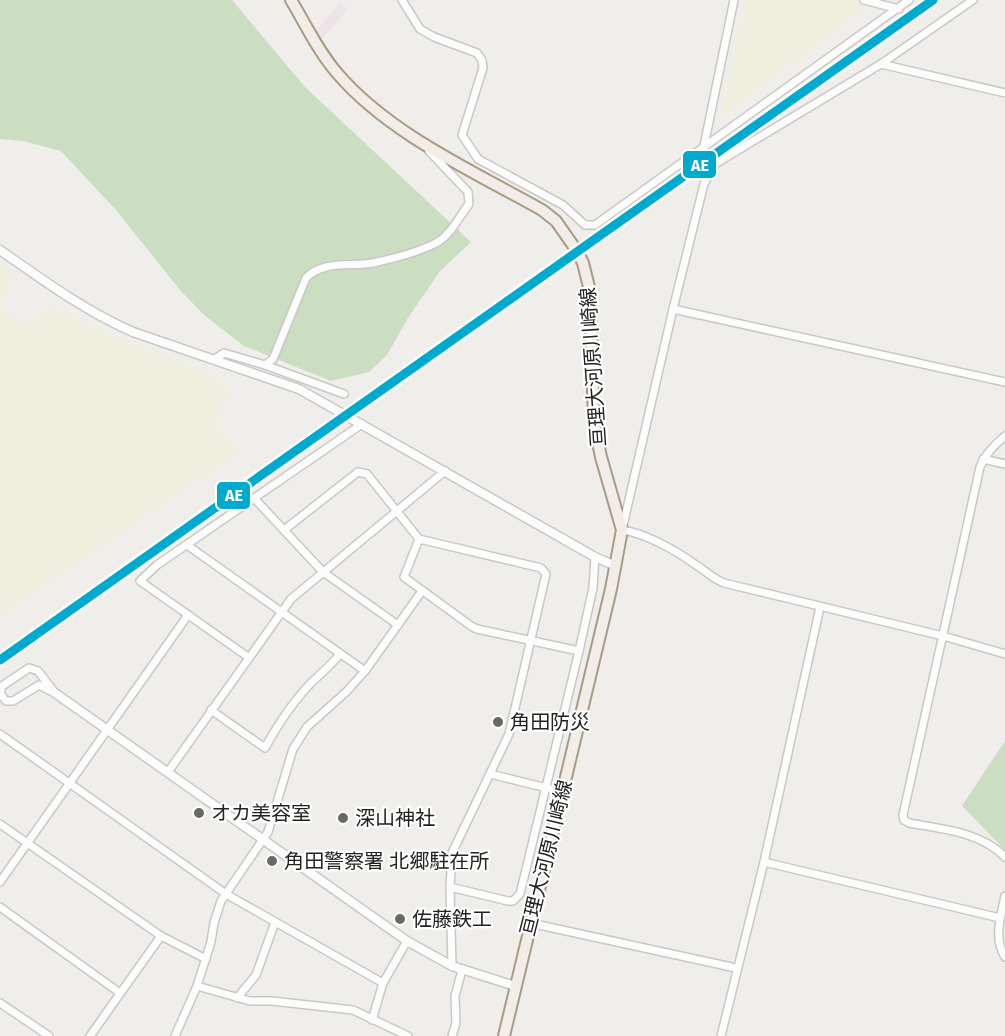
<svg xmlns="http://www.w3.org/2000/svg" width="1005" height="1036" font-family="'Fira Sans','Noto Sans JP',sans-serif">
	<style>
		.industrial { fill: #ede4e9 }
		.farmland { fill: #efefdf }
		.forest { fill: #cbdec1 }
		.lines { fill: none; stroke-linecap: round; stroke-linejoin: round }
		.minor-casing { stroke: #c9c8c7; stroke-width: 10 }
		.tertiary-casing { stroke: #c9c8c7; stroke-width: 11 }
		.primary-casing { stroke: #a79c86; stroke-width: 14 }
		.minor { stroke: #fdfcfc; stroke-width: 7 }
		.tertiary { stroke: #fdfcfc; stroke-width: 8 }
		.primary { stroke: #f3ede7; stroke-width: 10 }
		.rail-1-casing { stroke: #fff; stroke-width: 14 }
		.rail-1 { stroke: #00a9ce; stroke-width: 9 }
		.poi-dot { fill: #6a6968; stroke: #fff; stroke-width: 2 }
		.labels { text-anchor: middle; dominant-baseline: central; stroke-width: 4.5; stroke-linejoin: round; paint-order: stroke }
		.street-label { font-size: 20px; fill: #222; stroke: #fff }
		.poi-label { font-size: 20px; fill: #222; stroke: #fff; text-anchor: start }
		.line-badge { stroke: #fff; stroke-width: 2 }
		.badge-label { font-size: 16px; text-anchor: middle; font-weight: bold; fill: #fff }
	</style>
	<rect width="100%" height="100%" fill="#f0eeeb"/>
	<path class="industrial" d="M340,3L348,9L322,39L315,32Z"/>
	<g class="farmland">
		<path d="M746,0H875L719,117Z"/>
		<path d="M0,266L16,275L0,300Z"/>
		<path d="M49,307L132,345L198,369L229,392L211,428L242,451L0,614V309L31,326Z"/>
	</g>
	<g class="forest">
		<path d="M0,0H232L305,87L471,242L440,271L408,318L387,355L369,372L331,381L244,346L203,314L180,290L115,209L61,151L23,141L0,139Z"/>
		<path d="M1005,741V850L962,806Z"/>
	</g>
	<g class="lines">
		<g class="minor-casing">
			<g id="minor">
				<path d="M402,0L420,29L434,37L477,53L482,60L483,68L462,135L478,159L563,205L585,225H595L909,0"/>
				<path d="M864,0L899,9"/>
				<path d="M973,0L881,64L715,164L704,184L673,309L622,530C645,533 677,551 696,565C706,571 713,579 724,583L943,636L1005,654"/>
				<path d="M881,64L1005,93"/>
				<path d="M704,146L734,0"/>
				<path d="M673,309L1005,382"/>
				<path d="M215,359L224,353L265,365L273,359L306,278C323,260 351,267 373,263C391,259 419,252 436,243C450,236 459,217 469,204L468,192L429,151"/>
				<path d="M265,365L344,394"/>
				<path d="M1005,436C994,445 985,454 980,467L903,815L904,820L909,823C942,829 981,832 1005,857"/>
				<path d="M983,459L1005,464"/>
				<path d="M254,498L323,572L398,625"/>
				<path d="M284,530L358,472L367,474L419,539L541,568L546,574L509,734L452,853L450,887L452,966"/>
				<path d="M419,539L404,577L471,626L477,629L579,651"/>
				<path d="M187,545L365,671"/>
				<path d="M248,657L140,581L157,565L362,424"/>
				<path d="M29,668L38,671L55,693L39,685L13,701H6L0,693L2,686Z"/>
				<path d="M211,710L265,748C277,726 295,699 313,681C323,672 332,664 340,654"/>
				<path d="M0,734L226,894L383,983"/>
				<path d="M168,772L291,599L445,471"/>
				<path d="M490,774L563,792"/>
				<path d="M0,824L161,936L206,959"/>
				<path d="M764,862L1000,918"/>
				<path d="M0,882L188,615"/>
				<path d="M450,887L508,901H513L520,894L579,651L593,588L595,557"/>
				<path d="M1005,896C1001,916 993,938 1005,957"/>
				<path d="M0,907L120,993"/>
				<path d="M530,923L736,968"/>
				<path d="M197,986L250,1001H272L353,1010L408,1036"/>
				<path d="M237,998L256,975L275,922"/>
				<path d="M0,1003L49,1036"/>
				<path d="M372,1020L383,983L407,941"/>
				<path d="M90,1036L161,936"/>
				<path d="M175,1036L197,986L211,942L214,923L221,901L268,832L293,749L307,727L346,692L365,671L422,591"/>
				<path d="M452,1036L456,1023L455,996L462,970"/>
				<path d="M721,1036L764,862L820,607"/>
			</g>
		</g>
		<g class="tertiary-casing">
			<g id="tertiary">
				<path d="M0,250C43,280 85,311 133,332L299,389L595,557L616,566"/>
				<path d="M55,693L407,941L452,966L515,986"/>
			</g>
		</g>
		<g class="primary-casing">
			<path id="primary" d="M291,0C306,25 318,51 337,73C389,134 473,171 542,210L556,221L577,251L583,263L590,291L594,423L601,457L622,530L611,589L504,1036"/>
		</g>
		<use href="#minor" class="minor"/>
		<use href="#tertiary" class="tertiary"/>
		<use href="#primary" class="primary"/>
		<g class="rail-1-casing">
			<path id="rail-1" d="M0,660C312,442 621,219 933,0"/>
		</g>
		<use href="#rail-1" class="rail-1"/>
	</g>
	<g class="poi-dot">
		<circle cx="498" cy="722" r="6"/>
		<circle cx="199" cy="813" r="6"/>
		<circle cx="343" cy="818" r="6"/>
		<circle cx="272" cy="861" r="6"/>
		<circle cx="400" cy="919" r="6"/>
	</g>
	<g class="labels">
		<g class="street-label">
			<text transform="translate(593 367) rotate(-94)">亘理大河原川崎線</text>
			<text transform="translate(546 858) rotate(-76)">亘理大河原川崎線</text>
		</g>
		<g class="poi-label">
			<text x="510" y="722">角田防災</text>
			<text x="211" y="813">オカ美容室</text>
			<text x="355" y="818">深山神社</text>
			<text x="284" y="861">角田警察署 北郷駐在所</text>
			<text x="412" y="919">佐藤鉄工</text>
		</g>
	</g>
	<g class="line-badge">
		<rect x="682" y="150" width="35" height="29" rx="6" fill="#00a9ce"/>
		<rect x="216" y="481" width="35" height="29" rx="6" fill="#00a9ce"/>
	</g>
	<g class="badge-label">
		<text x="700" y="171">AE</text>
		<text x="234" y="501">AE</text>
	</g>
</svg>
